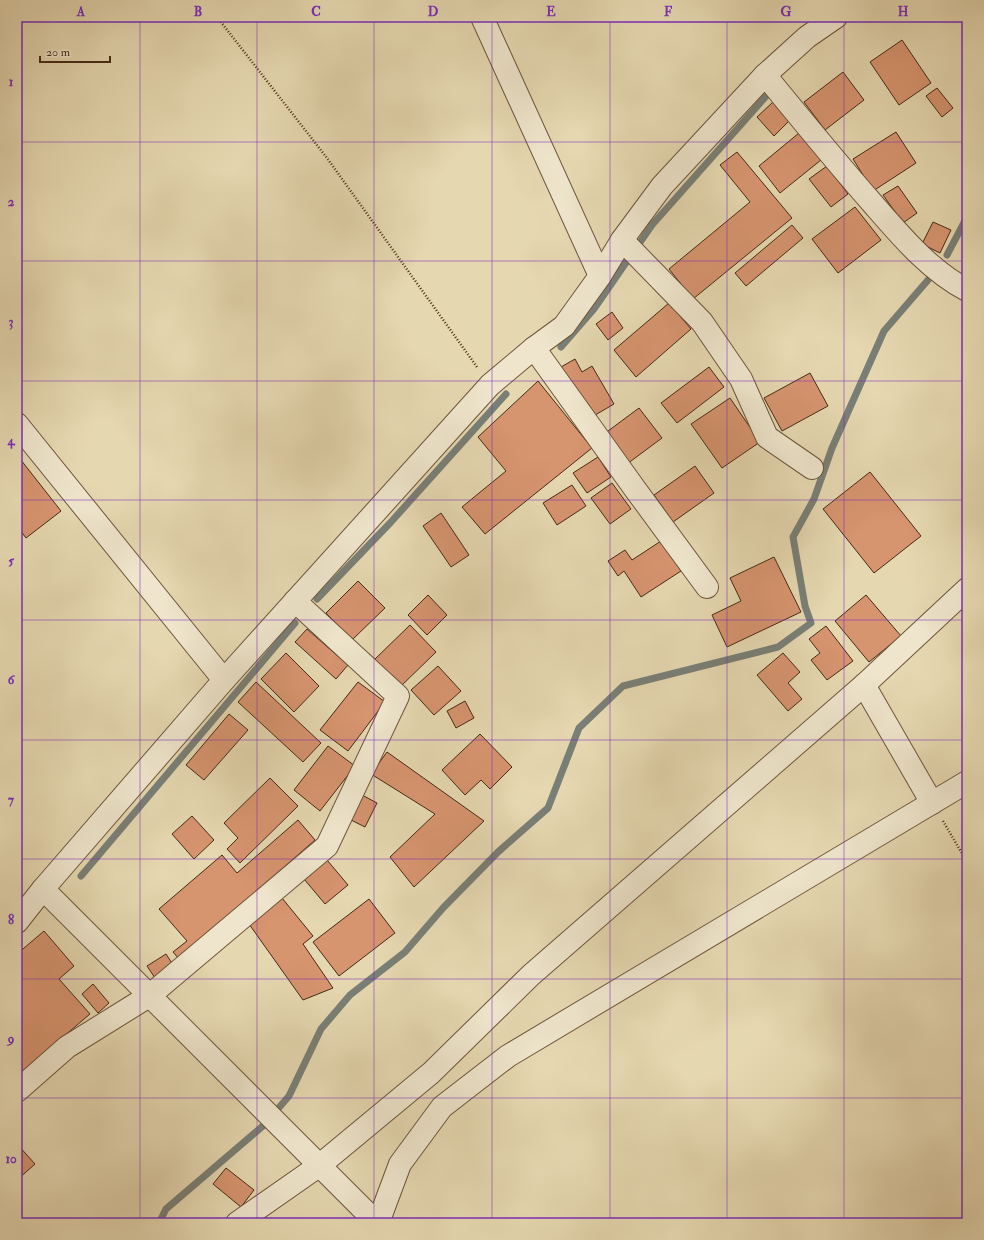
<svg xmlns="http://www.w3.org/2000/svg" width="984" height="1240" font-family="'IM FELL Double Pica',serif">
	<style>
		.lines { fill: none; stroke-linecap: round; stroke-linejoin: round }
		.stream { stroke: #797f76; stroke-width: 7 }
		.building { fill: #d6946f; stroke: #472a14 }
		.minor-casing { stroke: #6e553b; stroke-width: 24 }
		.path { stroke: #472a14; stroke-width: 2.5; stroke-dasharray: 1 2; stroke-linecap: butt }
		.minor { stroke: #eee5cc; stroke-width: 22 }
		.grid { fill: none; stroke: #7b2cbf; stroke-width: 1; stroke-opacity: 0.55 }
		.neatline { fill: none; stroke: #7b2cbf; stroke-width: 1.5 }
		.grid-label { font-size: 13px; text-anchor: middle; font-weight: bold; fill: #7b2cbf }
	</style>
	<rect width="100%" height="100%" fill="#e5d7b0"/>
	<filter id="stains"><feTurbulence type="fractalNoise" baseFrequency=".005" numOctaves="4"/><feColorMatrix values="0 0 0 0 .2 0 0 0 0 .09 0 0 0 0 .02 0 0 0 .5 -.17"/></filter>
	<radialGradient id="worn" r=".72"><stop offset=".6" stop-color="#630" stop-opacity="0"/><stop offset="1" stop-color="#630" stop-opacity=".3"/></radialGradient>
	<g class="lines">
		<g class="stream">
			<path d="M947,255L967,217"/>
			<path d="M561,347L594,309L652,225L768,94"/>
			<path d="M317,599L391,522L506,394"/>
			<path d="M81,876L295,623"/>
			<path d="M159,1223L166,1209L264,1125L289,1096L321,1029L350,995L405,952L443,908L498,852L548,808L579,728L623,686L778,647L811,623L805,606L793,537L814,499L832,448L884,331L928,280"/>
		</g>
	</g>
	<g class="building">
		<path d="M902,40L931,83L899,105L870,62Z"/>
		<path d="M843,72L864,100L825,130L804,102Z"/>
		<path d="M937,88L953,108L942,117L926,96Z"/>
		<path d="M773,102L790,120L774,136L757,117Z"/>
		<path d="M896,132L916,163L873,191L853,159Z"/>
		<path d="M799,133L821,160L780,193L759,166Z"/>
		<path d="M737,152L792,218L693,299L669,269L750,202L720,165Z"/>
		<path d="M827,166L848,194L831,207L809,179Z"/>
		<path d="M898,186L917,213L903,223L883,195Z"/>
		<path d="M855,207L881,240L838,273L812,239Z"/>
		<path d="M933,222L951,230L940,253L922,244Z"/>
		<path d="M792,225L803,238L746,286L735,273Z"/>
		<path d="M669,303L691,329L636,377L614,350Z"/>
		<path d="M612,312L623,328L608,340L596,324Z"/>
		<path d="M575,359L582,372L592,366L614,404L590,418L561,367Z"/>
		<path d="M709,367L724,387L677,423L661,403Z"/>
		<path d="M810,373L828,406L782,431L764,398Z"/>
		<path d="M538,381L592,448L485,534L462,507L506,471L478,437Z"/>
		<path d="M730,398L760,442L722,468L691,424Z"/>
		<path d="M639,408L662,438L627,464L604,434Z"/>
		<path d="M17,455L61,511L26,538L17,526Z"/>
		<path d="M598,457L611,477L587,493L573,473Z"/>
		<path d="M695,466L714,493L673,522L654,495Z"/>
		<path d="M870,472L921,536L874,573L823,509Z"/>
		<path d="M612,483L631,509L610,524L591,498Z"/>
		<path d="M572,485L586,506L557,525L543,503Z"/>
		<path d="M441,513L469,555L451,567L423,526Z"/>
		<path d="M17,541L21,547L17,550Z"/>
		<path d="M661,541L681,571L641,597L624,571L618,576L608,561L625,550L632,560Z"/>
		<path d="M774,557L801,612L727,647L712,615L741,601L730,578Z"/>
		<path d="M358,581L385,608L352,640L326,613Z"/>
		<path d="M428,595L447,615L427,635L408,615Z"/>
		<path d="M866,595L901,636L869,662L835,621Z"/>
		<path d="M410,625L436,652L399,688L373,661Z"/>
		<path d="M826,626L853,661L827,680L811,660L820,653L809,639Z"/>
		<path d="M307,629L348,665L336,679L295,642Z"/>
		<path d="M286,653L319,686L294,712L261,679Z"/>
		<path d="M783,653L800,672L788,683L802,699L788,711L757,675Z"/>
		<path d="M438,666L461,691L434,715L411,690Z"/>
		<path d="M256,682L321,743L303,762L238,702Z"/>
		<path d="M358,682L385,702L348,751L320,730Z"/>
		<path d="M465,701L474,718L456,728L447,711Z"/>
		<path d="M229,714L248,730L204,780L186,765Z"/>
		<path d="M480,734L512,767L490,789L481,780L465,795L442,770Z"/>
		<path d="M328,746L355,766L320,811L294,790Z"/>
		<path d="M387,752L484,821L414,887L390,857L435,814L371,774Z"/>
		<path d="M270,778L298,806L240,863L227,849L238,838L224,823Z"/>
		<path d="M362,795L377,803L365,827L349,819Z"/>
		<path d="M192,816L214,840L194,859L172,834Z"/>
		<path d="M298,820L315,840L179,959L173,952L187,941L159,909L222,855L237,873Z"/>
		<path d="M327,860L348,885L325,904L304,879Z"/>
		<path d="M282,898L313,936L303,944L333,988L303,1000L249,924Z"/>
		<path d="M369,899L395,933L339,976L313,942Z"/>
		<path d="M44,931L74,966L59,979L90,1014L17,1076V954Z"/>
		<path d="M166,954L175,968L157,981L147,966Z"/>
		<path d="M93,984L109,1003L98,1013L82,994Z"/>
		<path d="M17,1144L35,1164L17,1180Z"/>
		<path d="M226,1168L254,1190L241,1207L213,1184Z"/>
	</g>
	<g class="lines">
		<g class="minor-casing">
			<g id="minor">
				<path d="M482,17L600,276"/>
				<path d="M765,75C801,119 836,162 873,204C900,235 930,271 967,290"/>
				<path d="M622,240L702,322L741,379L767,437L812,468"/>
				<path d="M534,348L635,489L707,587"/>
				<path d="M17,424L224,680"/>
				<path d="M864,685L932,803"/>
				<path d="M43,889L377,1223"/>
				<path d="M17,922L43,889L224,680L490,385L534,348L564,326L600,276L622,240L662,186L765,75L807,37L836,17"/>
				<path d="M17,1091L67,1047L149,996L327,846L398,696L295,601"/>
				<path d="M237,1223L320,1165L431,1073L531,975L864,685L967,589"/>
				<path d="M378,1223L400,1164L442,1107L508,1056L967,782"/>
			</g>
		</g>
		<g class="path">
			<path d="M217,17L327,158L477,367"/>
			<path d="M943,821L967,862"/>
		</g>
		<use href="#minor" class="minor"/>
	</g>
	<path class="grid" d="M140,17V1223M257,17V1223M374,17V1223M492,17V1223M610,17V1223M727,17V1223M844,17V1223M17,142H967M17,261H967M17,381H967M17,500H967M17,620H967M17,740H967M17,859H967M17,979H967M17,1098H967"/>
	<rect width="984" height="1240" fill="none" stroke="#e5d7b0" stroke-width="44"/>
	<path d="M40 56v6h70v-6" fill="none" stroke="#472a14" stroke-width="2"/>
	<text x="46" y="56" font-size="12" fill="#472a14" stroke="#eee5cc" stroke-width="3" paint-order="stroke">20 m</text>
	<rect x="22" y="22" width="940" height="1196" class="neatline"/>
	<g class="grid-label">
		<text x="81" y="16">A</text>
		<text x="198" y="16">B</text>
		<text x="316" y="16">C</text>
		<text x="433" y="16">D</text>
		<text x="551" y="16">E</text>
		<text x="668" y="16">F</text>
		<text x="786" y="16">G</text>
		<text x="903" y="16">H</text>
		<text x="11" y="86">1</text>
		<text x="11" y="206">2</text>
		<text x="11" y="326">3</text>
		<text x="11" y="445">4</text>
		<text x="11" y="565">5</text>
		<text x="11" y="684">6</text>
		<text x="11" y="804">7</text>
		<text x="11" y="924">8</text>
		<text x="11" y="1043">9</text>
		<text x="11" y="1163">10</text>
	</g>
	<rect width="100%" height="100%" filter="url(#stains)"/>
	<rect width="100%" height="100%" fill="url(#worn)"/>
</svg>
